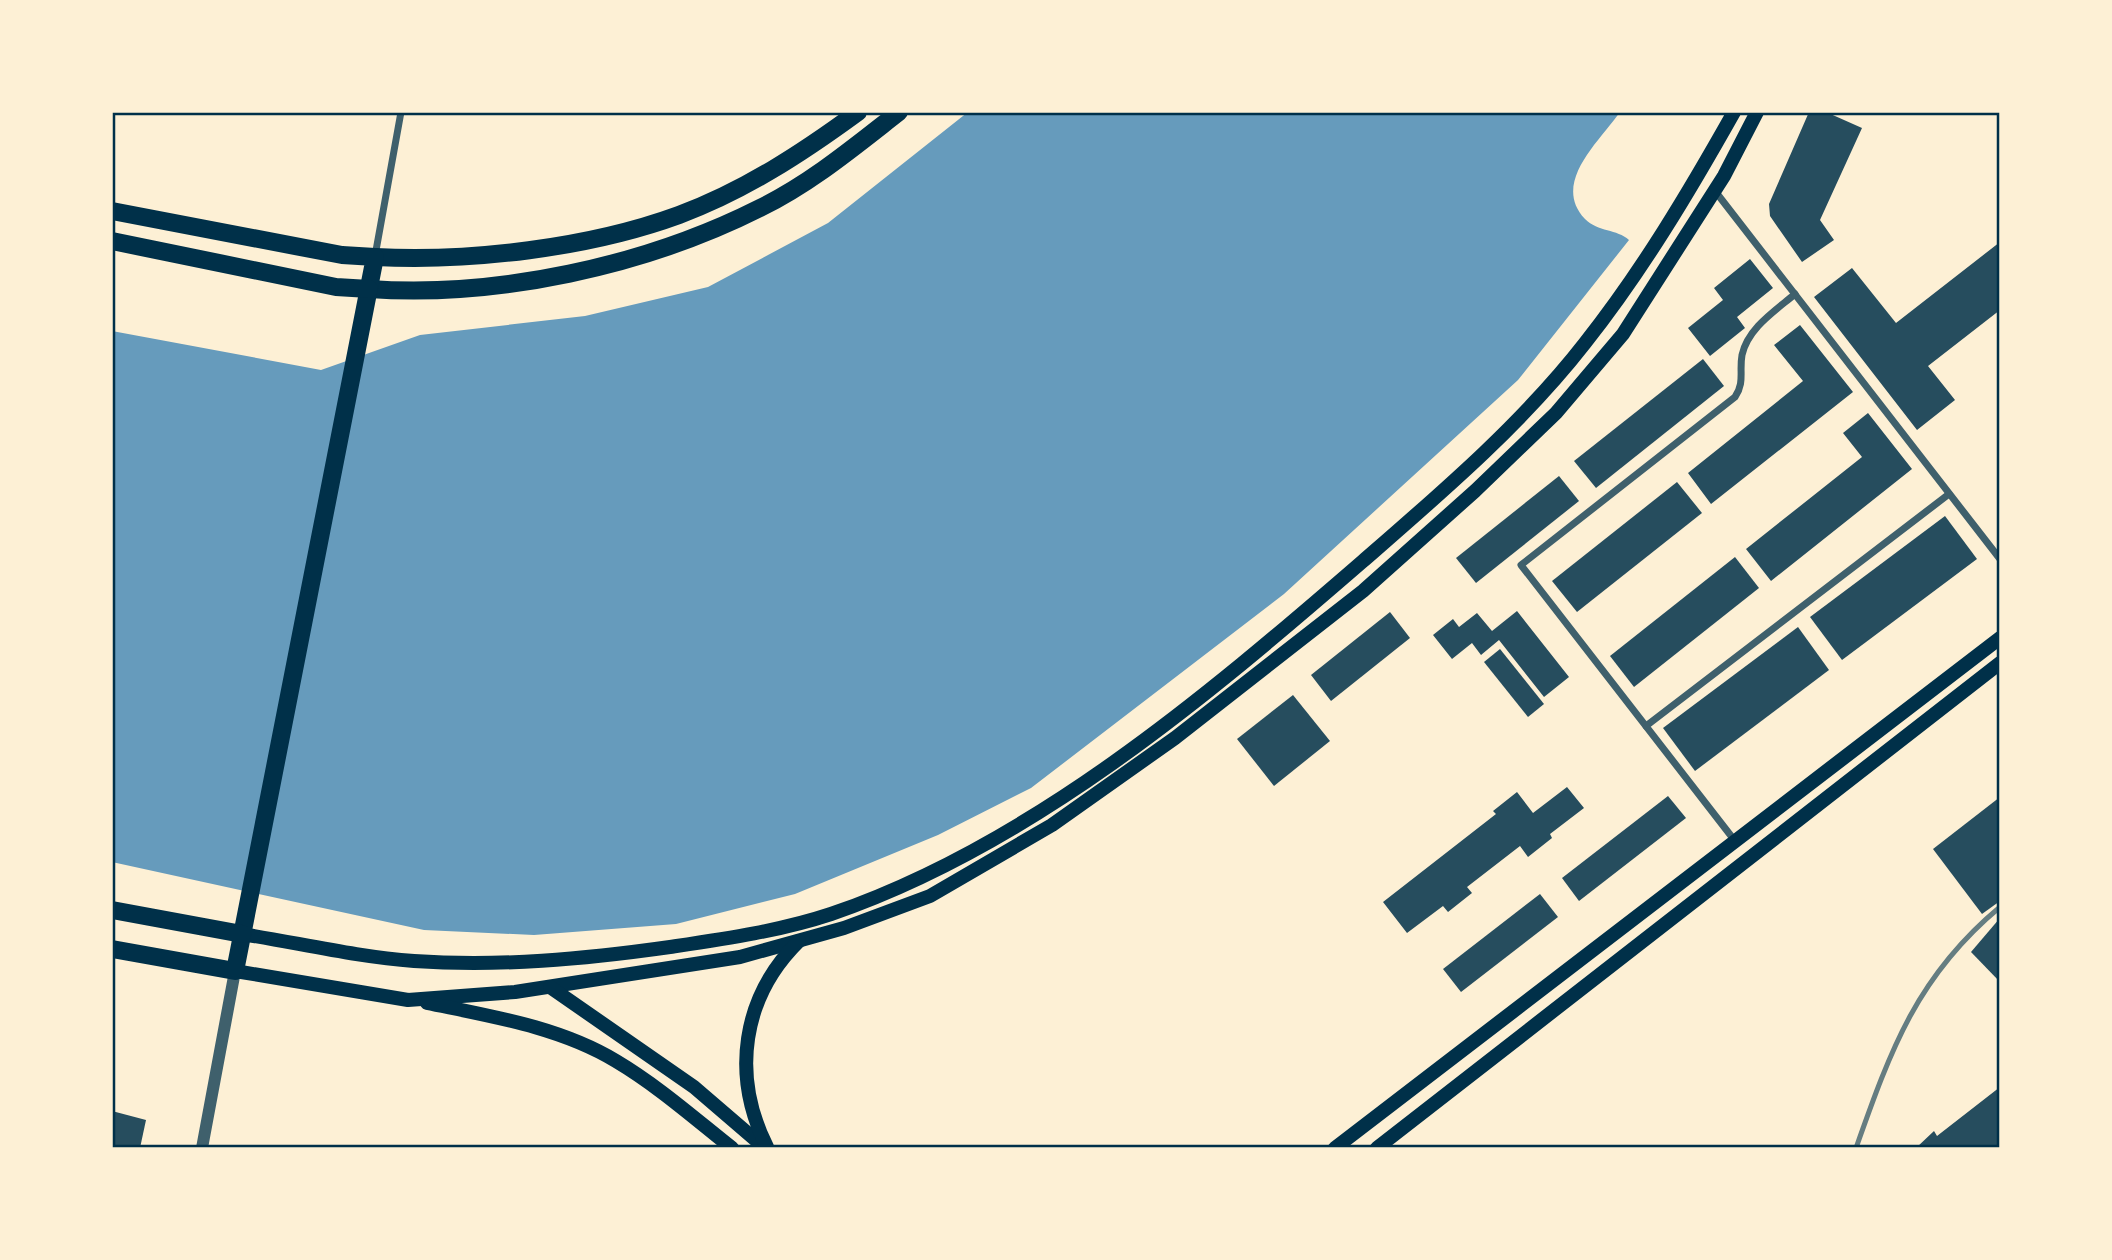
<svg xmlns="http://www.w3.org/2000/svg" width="2112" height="1260" font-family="'Asap Condensed',sans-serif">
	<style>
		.water { fill: #669bbc }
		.building { fill: #264d5e }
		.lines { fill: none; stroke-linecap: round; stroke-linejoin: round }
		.minor { stroke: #3f606c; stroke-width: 7 }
		.tertiary { stroke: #3f606c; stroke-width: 12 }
		.secondary { stroke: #003049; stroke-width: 14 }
		.primary { stroke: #003049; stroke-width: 18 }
		.trunk { stroke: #003049; stroke-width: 18 }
		.rail { stroke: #657d81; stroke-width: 5 }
		.neatline { fill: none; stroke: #003049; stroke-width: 2.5 }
	</style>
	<rect width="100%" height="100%" fill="#fdf0d5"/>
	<path class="water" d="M968,112H1620C1599,142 1551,183 1585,219C1598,232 1617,229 1629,240L1518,380L1284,594L1031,788L938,835L795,894L676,924L534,935L424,930L112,862V331L321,370L420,335L585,316L708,287L828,223Z"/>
	<g class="building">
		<path d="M1809,112H1826L1862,128L1820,220L1834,240L1802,262L1770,216L1769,204Z"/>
		<path d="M2000,242V310L1928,366L1955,400L1917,430L1814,297L1852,268L1896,323Z"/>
		<path d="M1750,259L1773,288L1737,317L1745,328L1710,356L1688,328L1723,300L1714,288Z"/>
		<path d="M1800,325L1853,392L1711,504L1688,473L1803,381L1774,345Z"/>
		<path d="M1703,359L1724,386L1596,488L1574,461Z"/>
		<path d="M1868,413L1912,469L1771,581L1746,549L1862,457L1843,433Z"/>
		<path d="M1559,476L1579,501L1476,583L1456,558Z"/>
		<path d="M1677,482L1702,513L1577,612L1552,581Z"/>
		<path d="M1945,516L1977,559L1842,660L1810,617Z"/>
		<path d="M1735,557L1759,588L1634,687L1610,656Z"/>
		<path d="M1517,611L1569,677L1544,697L1499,640L1481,655L1472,643L1452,659L1433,635L1453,619L1459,627L1477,613L1492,631Z"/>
		<path d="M1390,612L1410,638L1331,701L1311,675Z"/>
		<path d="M1798,627L1829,670L1695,771L1663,728Z"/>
		<path d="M1500,649L1544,704L1528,717L1484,662Z"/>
		<path d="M1293,695L1330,741L1274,786L1237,739Z"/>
		<path d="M1567,787L1584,808L1550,834L1552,838L1528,857L1520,846L1467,887L1472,893L1448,912L1443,906L1407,933L1383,902L1496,814L1493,811L1517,792L1533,813Z"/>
		<path d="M1668,796L1686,818L1579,901L1562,878Z"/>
		<path d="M2000,797V901L1982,914L1933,849Z"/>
		<path d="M1540,894L1558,917L1461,992L1443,969Z"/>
		<path d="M2000,918V982L1971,952Z"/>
		<path d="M2000,1087V1148H1916L1934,1131L1937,1136Z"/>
		<path d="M112,1111L146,1120L140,1148H112Z"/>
	</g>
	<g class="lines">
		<g class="minor">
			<path d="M1715,191L2000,559"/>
			<path d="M375,256L401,112"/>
			<path d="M1646,726L1949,494"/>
			<path d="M1735,841L1521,565L1735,397C1745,382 1739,372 1742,355C1748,328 1775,311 1795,294"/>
		</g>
		<path class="tertiary" d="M202,1148L235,971"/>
		<g class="secondary">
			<path d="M242,934C299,943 357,957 414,961C499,967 585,959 670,947C724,939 780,931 831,914C1030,846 1206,697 1363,561C1440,494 1522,424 1585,343C1642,271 1689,192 1734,112"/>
			<path d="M235,971L408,1000L515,992L740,957L844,928L930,896L1052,825L1175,738L1363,591L1475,491L1556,413L1623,334L1724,176L1757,112"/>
			<path d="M550,987L694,1087L765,1148"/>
			<path d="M427,1003C490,1016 560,1027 616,1061C658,1086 694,1118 732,1148"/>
			<path d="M767,1147C731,1075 742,997 799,941"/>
			<path d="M1335,1148L2000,638"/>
			<path d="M1377,1148L2000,663"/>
		</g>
		<g class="primary">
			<path d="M375,257C470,262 589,248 679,215C744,191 802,153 858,112"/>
			<path d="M369,289C497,298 645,266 760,208C811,183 854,147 899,112"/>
		</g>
		<g class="trunk">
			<path d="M112,211L342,255L375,257L235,971L112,949"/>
			<path d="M112,241L336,287L369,289"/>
			<path d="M112,910L242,934"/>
		</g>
		<path class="rail" d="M1856,1148C1891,1049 1917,976 2000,907"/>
	</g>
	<rect width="2112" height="1260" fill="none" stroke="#fdf0d5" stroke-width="228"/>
	<rect x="114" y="114" width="1884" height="1032" class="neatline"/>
</svg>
